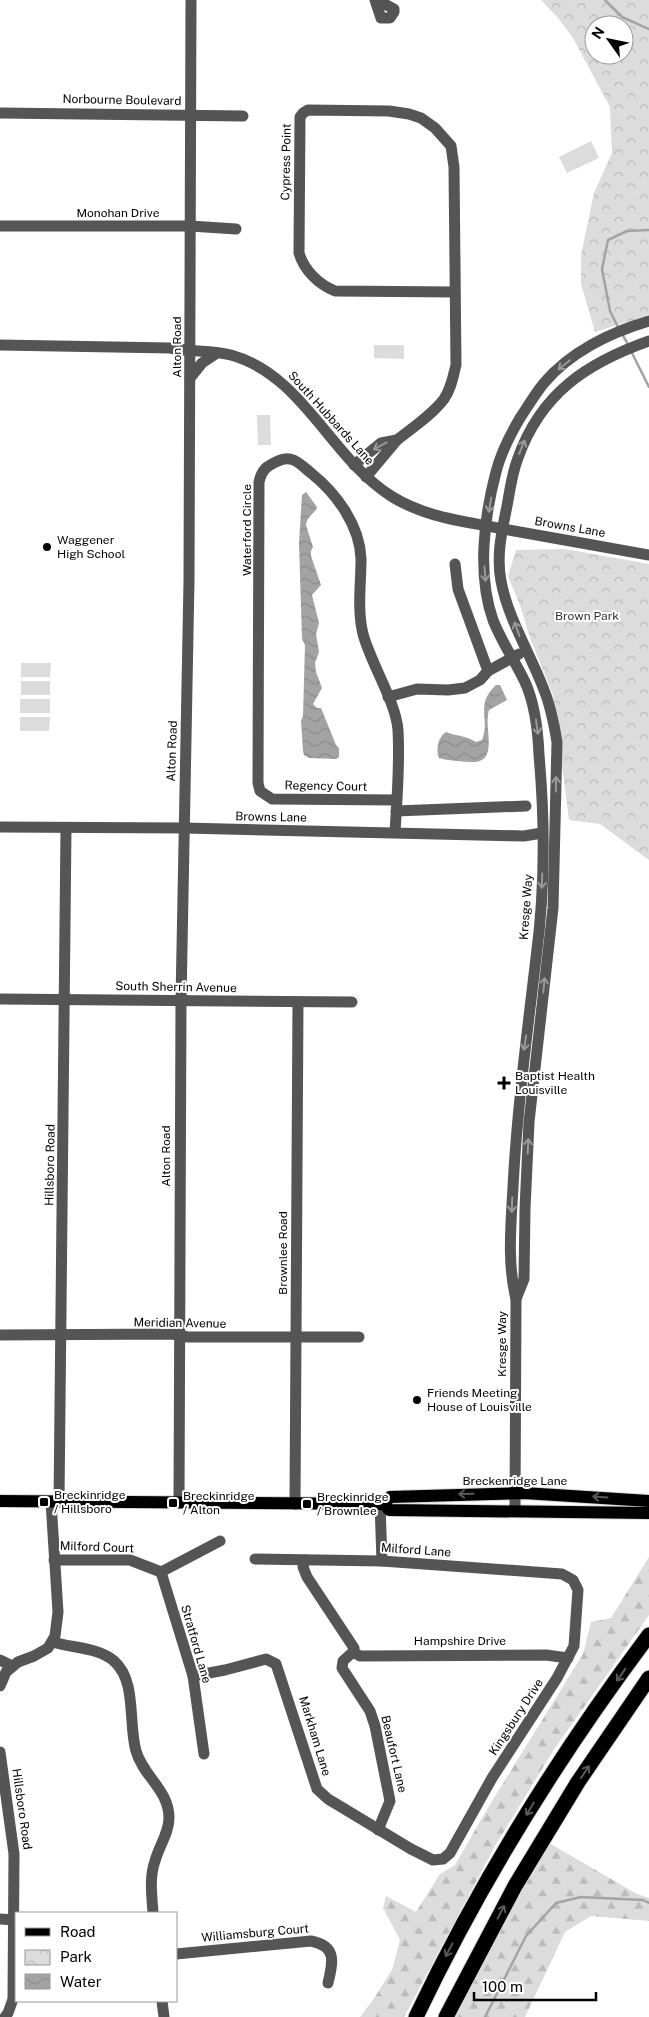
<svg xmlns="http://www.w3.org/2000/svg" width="649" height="2017" font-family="'Public Sans',sans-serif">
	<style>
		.forest { fill: url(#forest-firs) }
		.park { fill: url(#park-crowns); fill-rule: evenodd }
		.pitch { fill: #dcdcdc }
		.water { fill: url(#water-waves) }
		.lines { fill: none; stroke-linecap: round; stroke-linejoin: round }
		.stream { stroke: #a3a3a3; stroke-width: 2.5 }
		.major-casing { stroke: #dbdbdb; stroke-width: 14 }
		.highway-casing { stroke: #dbdbdb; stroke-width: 17 }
		.minor { stroke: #555; stroke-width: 11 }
		.major { stroke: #000; stroke-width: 12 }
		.highway { stroke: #000; stroke-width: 15 }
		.oneway { stroke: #999 }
		.oneway2 { stroke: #595959 }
		.poi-dot { fill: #000; stroke: #fff; stroke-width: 2 }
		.labels { text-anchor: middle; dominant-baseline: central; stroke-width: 4; stroke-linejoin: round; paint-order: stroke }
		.street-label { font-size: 12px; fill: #000; stroke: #fff }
		.poi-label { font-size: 12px; fill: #000; stroke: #fff; text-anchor: start }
		.park-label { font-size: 12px; fill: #333; stroke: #fff }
	</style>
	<defs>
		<pattern id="forest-firs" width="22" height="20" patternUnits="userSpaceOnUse" patternTransform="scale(1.25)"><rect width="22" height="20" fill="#dcdcdc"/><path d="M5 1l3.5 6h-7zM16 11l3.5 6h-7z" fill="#bbb"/></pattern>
		<pattern id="park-crowns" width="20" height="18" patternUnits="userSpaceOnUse" patternTransform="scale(1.25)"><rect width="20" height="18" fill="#dcdcdc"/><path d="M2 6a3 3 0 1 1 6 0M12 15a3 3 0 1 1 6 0" fill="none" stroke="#bbb"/></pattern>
		<pattern id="water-waves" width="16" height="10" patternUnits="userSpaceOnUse" patternTransform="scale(1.25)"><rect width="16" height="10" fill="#a3a3a3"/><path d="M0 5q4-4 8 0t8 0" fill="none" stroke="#8b8b8b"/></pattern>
	</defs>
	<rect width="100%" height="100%" fill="#fff"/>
	<g class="forest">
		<path d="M649,1557V1615L553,1751L495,1846L404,2017H360L373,2000L392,1970L400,1940L383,1908L386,1896L416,1912L440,1874L455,1865L489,1806L583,1654L591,1622L611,1618Z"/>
		<path d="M549,1843L637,1894L649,1898V1921L591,1916L565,1932L525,2017H453L530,1872Z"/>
	</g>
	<g class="park">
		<path d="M541,0H649V315L595,332L581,284V255L594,193L612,153L610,107L573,38L558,18ZM594,25H624V55H594Z"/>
		<path d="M565,549L649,564V860L600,824L569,820L553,695L530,638L521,608L508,576L516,550Z"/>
	</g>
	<g class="pitch">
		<path d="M591,141L599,158L567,173L559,157Z"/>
		<path d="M374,345H404V359L374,358Z"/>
		<path d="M257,415H270L271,445H258Z"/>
		<path d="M21,663H51L50,677H21Z"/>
		<rect x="21" y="681" width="29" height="14"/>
		<rect x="20" y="699" width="30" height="14"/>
		<path d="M20,717H50L49,731H20Z"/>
	</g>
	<g class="water">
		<path d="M306,492L317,507C315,514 307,516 306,525L313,547L311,551V556L321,585L312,595L319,623L316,634L319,652L315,663L316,672L322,688L313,704L317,708H321L336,745L339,748V757L336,759L309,758L304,755L303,751L301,721L303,716L305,645L302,639L299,543L302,495Z"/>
		<path d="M496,685H500L507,700L489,710C483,728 501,764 470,762C459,761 449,761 439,758C435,749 439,736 446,732C456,736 467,736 476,742L482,740C491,718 474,706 496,685Z"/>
	</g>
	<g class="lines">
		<g class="stream">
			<path d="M605,0L622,17L649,29"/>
			<path d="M619,329L610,311L602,269L608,240L627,231L649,230"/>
			<path d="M622,334L629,346"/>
			<path d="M631,351L649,387"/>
			<path d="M485,2017L526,1936L556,1903L581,1897L643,1900L649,1903"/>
		</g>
		<g class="major-casing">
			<g id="major">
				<path d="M0,1501L384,1504"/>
				<path d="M384,1504L390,1497L524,1493L649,1501"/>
				<path d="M384,1504L389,1510L649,1513"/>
			</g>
		</g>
		<g class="highway-casing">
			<g id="highway">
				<path d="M416,2017C480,1882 559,1755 649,1635"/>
				<path d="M446,2017L515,1886L578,1782L649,1678"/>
			</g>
		</g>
		<g class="minor">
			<path d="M375,0L381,18H390L394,12V9L377,0"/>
			<path d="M0,113L243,116"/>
			<path d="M0,226H190L236,229"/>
			<path d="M0,345L170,348C190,352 213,350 231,355C303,375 330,457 391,496C426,518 464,521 503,529C552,538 600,546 649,555"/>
			<path d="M190,378L202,363L217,353"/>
			<path d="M397,440C412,428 432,415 444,399C451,389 453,377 456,365L454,167L451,146L435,128L421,118L409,114L389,111L308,110L303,113L300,117L299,253C304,270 318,284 335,291L455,292"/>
			<path d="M354,465L381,443L397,440L366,477"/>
			<path d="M455,564L458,589L488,671"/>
			<path d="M388,697L417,689L448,690L465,688L480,680L488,671L519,654"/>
			<path d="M396,811L526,806"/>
			<path d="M0,827L184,828L524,836L542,833"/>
			<path d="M395,832C397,799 400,764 398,730C396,702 371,664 363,634C357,610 361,584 361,559C360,525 336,493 311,473C300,464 292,454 278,461C267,466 262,469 259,482L258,783L260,791L272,799L396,800"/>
			<path d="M0,999L352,1002"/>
			<path d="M516,1299L524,1279L525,1209L529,1122L553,908L557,742C554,724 551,707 544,690C531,655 508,619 501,581C496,555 502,531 507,506C510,490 512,473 518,458C541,393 587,363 649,341"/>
			<path d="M0,1335L172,1334L188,1337H359"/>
			<path d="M59,1502L66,828"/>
			<path d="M179,1503L181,1001L189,581L191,0"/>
			<path d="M295,1504L298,1002"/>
			<path d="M380,1504L382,1561"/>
			<path d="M515,1510L516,1299C507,1263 511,1224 513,1187C517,1110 527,1034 536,958C545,891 545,822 539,755C538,730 535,704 525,682C515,661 501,641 493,620C477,575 484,517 496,472C501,452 510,435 520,418C528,406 535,394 544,383C570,352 611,332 649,321"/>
			<path d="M54,1560H130L161,1572L220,1541"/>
			<path d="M305,1560L303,1567L307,1577L354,1648L353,1652L343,1661L342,1668L370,1711L375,1726L390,1801L378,1830"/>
			<path d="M161,1572L193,1676L204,1754"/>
			<path d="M53,1642C71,1648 98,1647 114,1661C137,1681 128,1723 136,1751C143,1776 169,1790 169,1818C169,1833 159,1846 155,1861C149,1878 152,1896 153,1913"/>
			<path d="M353,1652L360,1656L546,1655L568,1658"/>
			<path d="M0,1660L12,1666"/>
			<path d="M193,1676L225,1670L266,1659L276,1664L317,1789L328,1799L411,1849L433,1860L443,1859L450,1853L492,1778L557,1678L574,1646L578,1590L573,1580L562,1574L382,1561L255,1559"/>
			<path d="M0,1686L6,1672L18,1662L34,1656L48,1648L55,1636L58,1612L51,1502"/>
			<path d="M0,1752L14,1854L13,1999L8,2013L5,2017"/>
			<path d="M0,1919L14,1920"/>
			<path d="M176,1954L311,1941C337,1946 333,1962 328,1983"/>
			<path d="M162,2001L164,2017"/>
		</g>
		<use href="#major" class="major"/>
		<use href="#highway" class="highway"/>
	</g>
	<defs><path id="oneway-shaft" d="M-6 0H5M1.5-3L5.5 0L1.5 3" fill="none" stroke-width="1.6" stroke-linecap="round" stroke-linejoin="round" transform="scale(1.25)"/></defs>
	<g class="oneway">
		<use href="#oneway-shaft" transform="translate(564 365) rotate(141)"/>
		<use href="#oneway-shaft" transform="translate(380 446) rotate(151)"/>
		<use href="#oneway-shaft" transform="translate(522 447) rotate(-67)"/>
		<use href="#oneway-shaft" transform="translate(490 505) rotate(100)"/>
		<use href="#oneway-shaft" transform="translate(485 574) rotate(86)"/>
		<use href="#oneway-shaft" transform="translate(517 629) rotate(-110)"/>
		<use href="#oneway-shaft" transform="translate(537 727) rotate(82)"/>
		<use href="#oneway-shaft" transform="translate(556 784) rotate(-89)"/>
		<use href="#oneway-shaft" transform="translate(542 881) rotate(92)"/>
		<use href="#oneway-shaft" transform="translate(544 985) rotate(-84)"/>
		<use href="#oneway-shaft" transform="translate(525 1043) rotate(98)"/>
		<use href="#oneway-shaft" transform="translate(528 1146) rotate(-88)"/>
		<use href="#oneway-shaft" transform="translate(512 1205) rotate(92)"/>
	</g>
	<g class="oneway2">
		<use href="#oneway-shaft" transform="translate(466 1494) rotate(179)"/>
		<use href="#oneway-shaft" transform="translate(600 1497) rotate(-176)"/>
		<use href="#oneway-shaft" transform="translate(621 1675) rotate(125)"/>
		<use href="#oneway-shaft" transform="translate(585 1772) rotate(-56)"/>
		<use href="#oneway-shaft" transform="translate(530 1809) rotate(121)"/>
		<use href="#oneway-shaft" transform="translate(501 1912) rotate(-62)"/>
		<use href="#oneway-shaft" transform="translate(449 1950) rotate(118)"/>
	</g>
	<g class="poi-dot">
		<circle cx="47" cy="547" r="5"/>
		<path d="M501.5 1075.5h5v5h5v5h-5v5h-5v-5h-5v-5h5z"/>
		<circle cx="417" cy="1400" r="5"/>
		<rect x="39" y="1497" width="10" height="10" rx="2.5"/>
		<rect x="168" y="1498" width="10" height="10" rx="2.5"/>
		<rect x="302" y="1499" width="10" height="10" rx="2.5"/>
	</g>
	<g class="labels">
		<g class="street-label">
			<text transform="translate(122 100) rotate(1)">Norbourne Boulevard</text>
			<text transform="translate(286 162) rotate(-89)">Cypress Point</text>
			<text x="118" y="213">Monohan Drive</text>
			<text transform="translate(177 347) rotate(-90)">Alton Road</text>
			<text transform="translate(331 418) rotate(48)">South Hubbards Lane</text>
			<text transform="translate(570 527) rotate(10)">Browns Lane</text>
			<text transform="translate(247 530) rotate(-90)">Waterford Circle</text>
			<text transform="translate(172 751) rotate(-88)">Alton Road</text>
			<text transform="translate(326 786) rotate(1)">Regency Court</text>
			<text transform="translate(271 817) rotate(1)">Browns Lane</text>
			<text transform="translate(526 907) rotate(-86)">Kresge Way</text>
			<text transform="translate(176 987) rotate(1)">South Sherrin Avenue</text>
			<text transform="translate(166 1156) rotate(-90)">Alton Road</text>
			<text transform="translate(50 1165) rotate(-89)">Hillsboro Road</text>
			<text transform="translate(283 1253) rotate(-90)">Brownlee Road</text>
			<text transform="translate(180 1323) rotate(1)">Meridian Avenue</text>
			<text transform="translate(502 1344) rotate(-90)">Kresge Way</text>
			<text x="515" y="1481">Breckenridge Lane</text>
			<text transform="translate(97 1547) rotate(2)">Milford Court</text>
			<text transform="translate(416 1550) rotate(4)">Milford Lane</text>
			<text x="460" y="1641">Hampshire Drive</text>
			<text transform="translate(196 1644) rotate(74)">Stratford Lane</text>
			<text transform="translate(516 1717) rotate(-57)">Kingsbury Drive</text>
			<text transform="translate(315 1736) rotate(73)">Markham Lane</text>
			<text transform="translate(394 1754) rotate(77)">Beaufort Lane</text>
			<text transform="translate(22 1809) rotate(82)">Hillsboro Road</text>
			<text transform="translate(255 1933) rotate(-5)">Williamsburg Court</text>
		</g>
		<g class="poi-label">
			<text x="57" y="540">Waggener<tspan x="57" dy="14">High School</tspan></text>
			<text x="515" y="1076">Baptist Health<tspan x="515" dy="14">Louisville</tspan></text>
			<text x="427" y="1393">Friends Meeting<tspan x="427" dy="14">House of Louisville</tspan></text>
			<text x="54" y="1495">Breckinridge<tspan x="54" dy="14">/ Hillsboro</tspan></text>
			<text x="183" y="1496">Breckinridge<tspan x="183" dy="14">/ Alton</tspan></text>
			<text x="317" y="1497">Breckinridge<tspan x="317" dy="14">/ Brownlee</tspan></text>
		</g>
		<g class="park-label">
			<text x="587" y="616">Brown Park</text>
		</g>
	</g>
	<rect x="15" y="1912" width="162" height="90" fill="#ffffff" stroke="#999999"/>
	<rect x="25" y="1928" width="25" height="8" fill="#000000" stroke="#999999"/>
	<text x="60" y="1937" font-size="15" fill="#000000">Road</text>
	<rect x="25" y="1950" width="25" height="15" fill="url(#park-crowns)" stroke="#999999"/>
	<text x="60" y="1962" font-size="15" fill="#000000">Park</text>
	<rect x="25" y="1974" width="25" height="15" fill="url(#water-waves)" stroke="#999999"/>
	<text x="60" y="1987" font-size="15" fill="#000000">Water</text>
	<g transform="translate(609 40) rotate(303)"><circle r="24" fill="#ffffff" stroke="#999999"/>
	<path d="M0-4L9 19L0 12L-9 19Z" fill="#000000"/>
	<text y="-8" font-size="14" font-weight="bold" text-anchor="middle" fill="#000000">N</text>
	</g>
	<path d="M474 1992v8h122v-8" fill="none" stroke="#000000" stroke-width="2.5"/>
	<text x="482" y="1992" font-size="15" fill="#000000" stroke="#ffffff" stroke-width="4" paint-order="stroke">100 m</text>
</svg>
